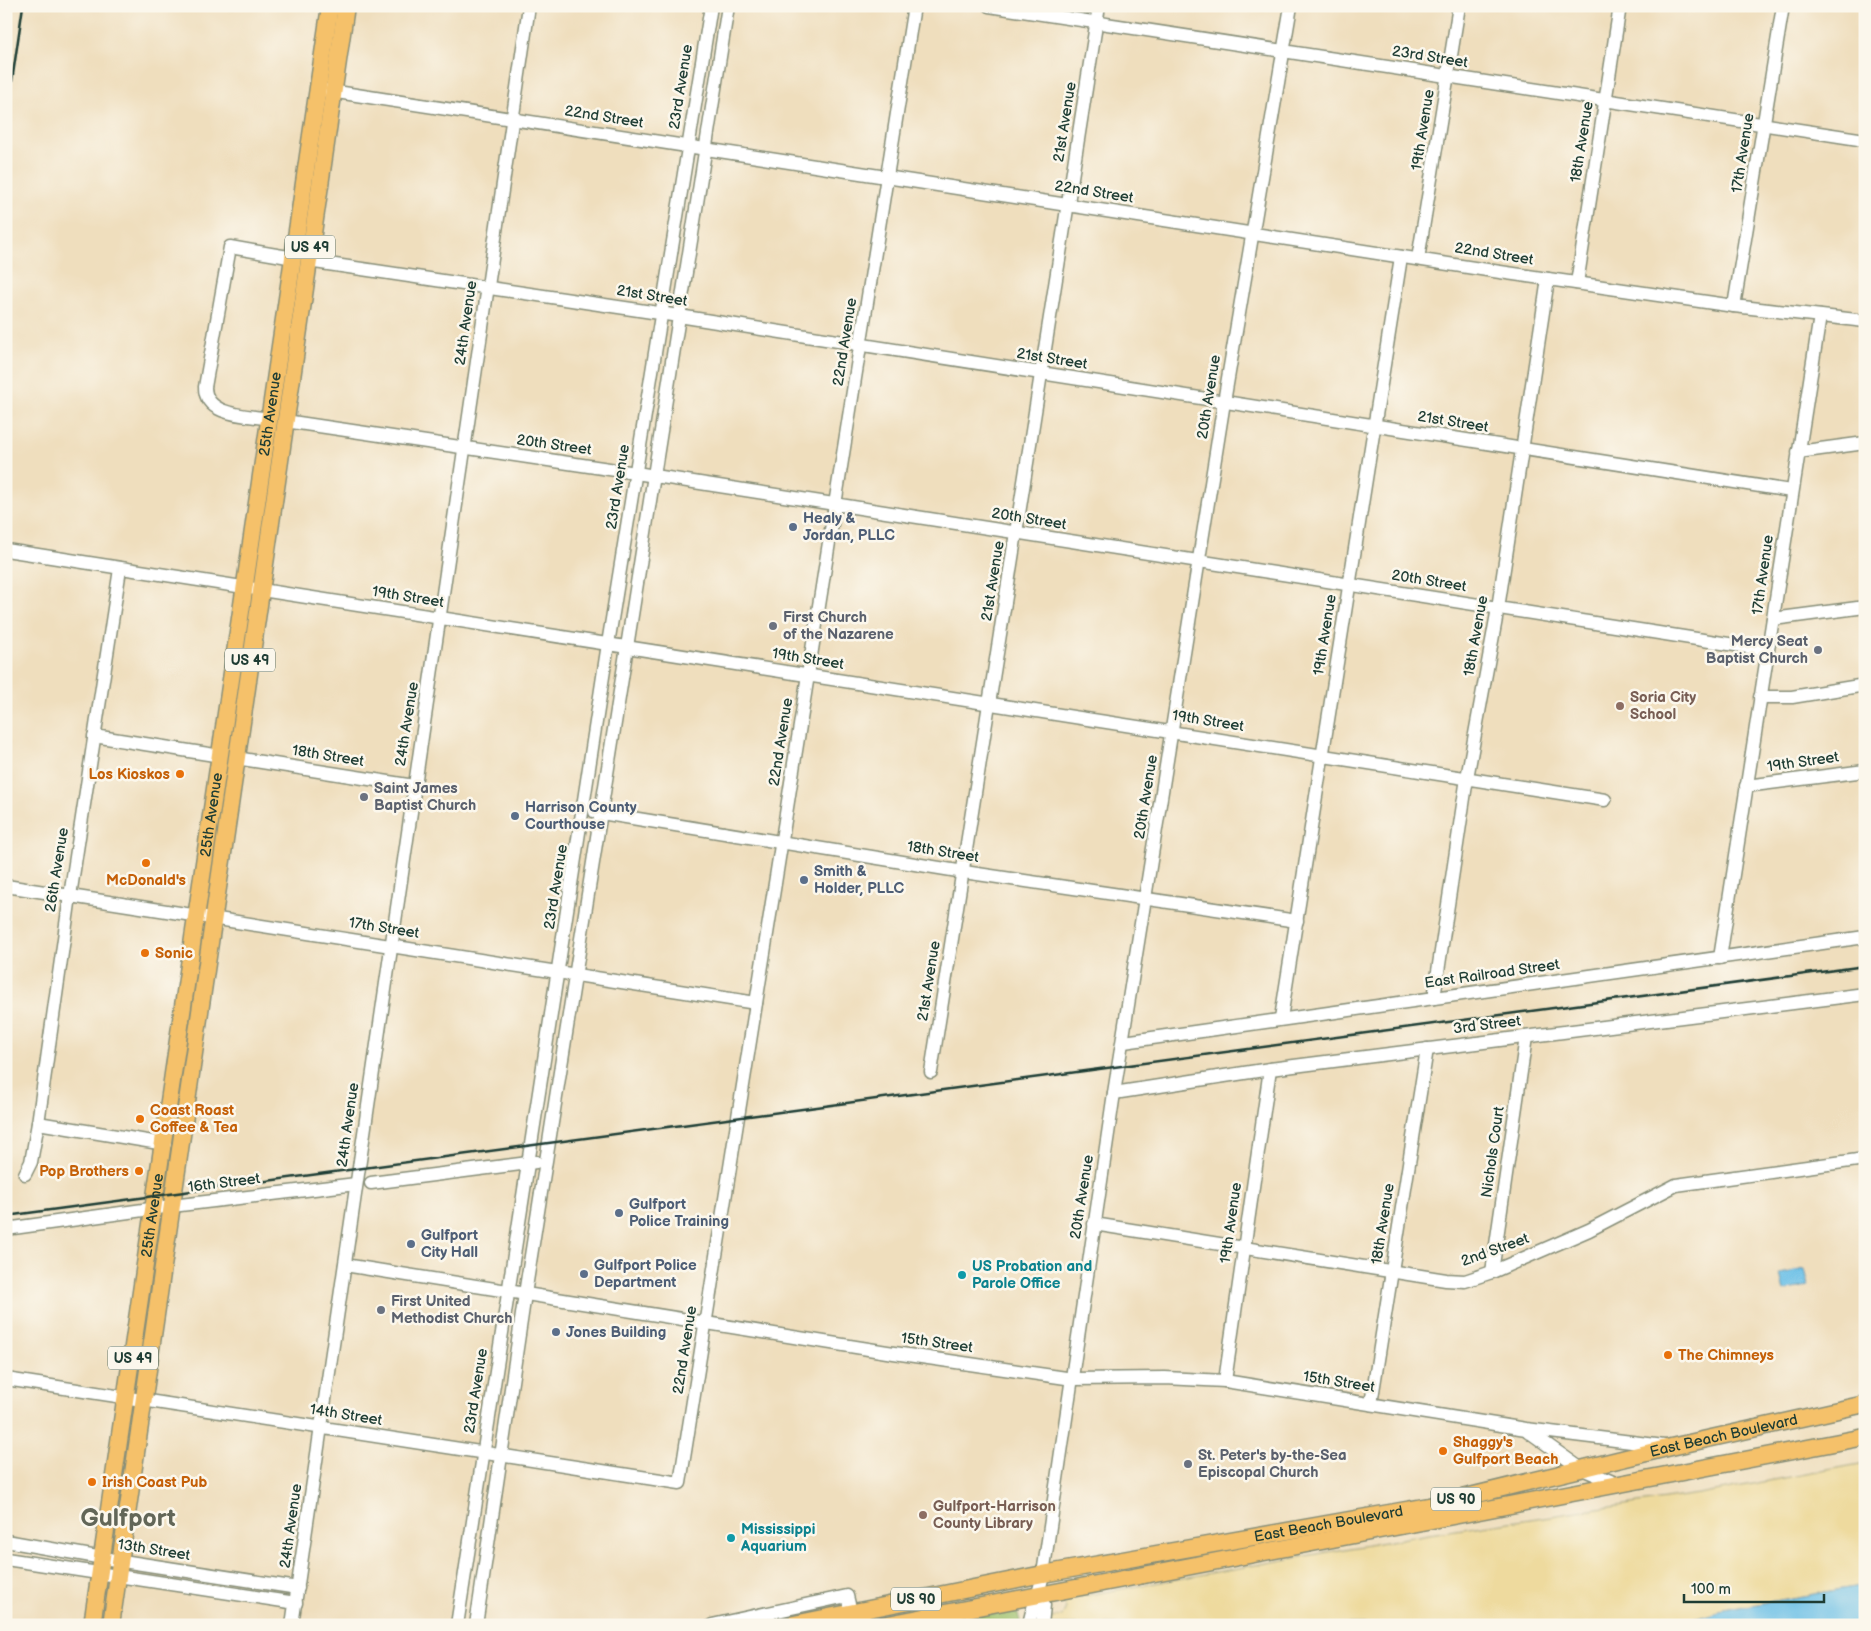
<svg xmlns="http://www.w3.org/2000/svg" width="1871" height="1631" font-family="'Balsamiq Sans',sans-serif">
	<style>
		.green { fill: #9dbf69; stroke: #5e7e4e }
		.sand { fill: #eeda9e; stroke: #868c69 }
		.water { fill: #6bc0e7; stroke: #457e8e }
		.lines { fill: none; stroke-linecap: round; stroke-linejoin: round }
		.minor-casing { stroke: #878e78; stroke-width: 15 }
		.major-casing { stroke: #878e78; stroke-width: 19 }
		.minor { stroke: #fff; stroke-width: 12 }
		.major { stroke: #f5c16b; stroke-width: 16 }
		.rail { stroke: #1f3d34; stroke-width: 2.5 }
		.service-dot { fill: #5c6f8a; stroke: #fbf7ec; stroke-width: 2 }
		.worship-dot { fill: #6b7280; stroke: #fbf7ec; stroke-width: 2 }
		.education-dot { fill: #8d6e63; stroke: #fbf7ec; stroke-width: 2 }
		.food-dot { fill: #e8710a; stroke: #fbf7ec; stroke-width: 2 }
		.culture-dot { fill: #0f9aa8; stroke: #fbf7ec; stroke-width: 2 }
		.labels { text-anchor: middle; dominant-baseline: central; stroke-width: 5; stroke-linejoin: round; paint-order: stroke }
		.shield { fill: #fbf7ec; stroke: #61756b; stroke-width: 1 }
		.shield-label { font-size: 14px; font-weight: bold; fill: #1f3d34 }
		.street-label { font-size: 15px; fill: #1f3d34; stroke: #fbf7ec }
		.service-label { font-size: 15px; font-weight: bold; fill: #4e5e75; stroke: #fbf7ec; text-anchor: start }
		.worship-label { font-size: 15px; font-weight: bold; fill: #5b616d; stroke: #fbf7ec; text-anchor: start }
		.education-label { font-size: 15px; font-weight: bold; fill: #785e54; stroke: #fbf7ec; text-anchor: start }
		.food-label { font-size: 15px; font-weight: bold; fill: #c56008; stroke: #fbf7ec; text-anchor: start }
		.culture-label { font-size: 15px; font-weight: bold; fill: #0d838f; stroke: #fbf7ec; text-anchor: start }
		.town-label { font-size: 25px; font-weight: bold; fill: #626658; stroke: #fbf7ec }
	</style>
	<rect width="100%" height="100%" fill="#fbf7ec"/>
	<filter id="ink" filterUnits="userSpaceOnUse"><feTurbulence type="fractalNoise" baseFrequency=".02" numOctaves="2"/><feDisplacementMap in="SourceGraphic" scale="10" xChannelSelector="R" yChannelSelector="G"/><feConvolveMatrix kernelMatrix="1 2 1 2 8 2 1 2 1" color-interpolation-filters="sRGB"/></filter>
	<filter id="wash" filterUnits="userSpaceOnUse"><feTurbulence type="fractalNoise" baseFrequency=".0096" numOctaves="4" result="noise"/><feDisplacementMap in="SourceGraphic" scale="20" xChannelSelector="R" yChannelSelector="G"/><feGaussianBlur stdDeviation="1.12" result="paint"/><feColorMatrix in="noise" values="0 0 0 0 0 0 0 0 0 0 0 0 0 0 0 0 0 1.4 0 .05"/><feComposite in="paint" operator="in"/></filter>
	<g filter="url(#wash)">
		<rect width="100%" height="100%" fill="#efdebd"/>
		<path class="green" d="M1005,1610L1018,1614L1021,1625H935Z"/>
		<path class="sand" d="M1865,1463V1585L1718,1611L1671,1625H1050L1051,1618L1062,1616L1066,1608L1060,1600L1429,1534L1699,1494Z"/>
		<g class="water">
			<path d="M1805,1269L1809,1286L1784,1291L1780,1274Z"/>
			<path d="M1865,1585V1625H1671L1718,1611Z"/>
		</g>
	</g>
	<g filter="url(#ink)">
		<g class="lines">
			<g class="minor-casing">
				<g id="minor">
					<path d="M989,6L1865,140"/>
					<path d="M324,90L1500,272L1734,306L1865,321"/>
					<path d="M1418,259L1459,6"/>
					<path d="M308,261L679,316L1791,491"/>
					<path d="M1577,283L1620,6"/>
					<path d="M1734,306L1783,6"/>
					<path d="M270,419C248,415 205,417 205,387L230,247L294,258"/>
					<path d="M285,421L636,473L1767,650"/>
					<path d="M1798,452L1865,443"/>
					<path d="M6,550L1605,800"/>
					<path d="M1773,619L1865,607"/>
					<path d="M1760,697H1792L1865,685"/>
					<path d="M94,736L221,756"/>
					<path d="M236,758L414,786"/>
					<path d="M1746,786L1865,771"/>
					<path d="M595,812L964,872L1297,921"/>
					<path d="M6,886L756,1003"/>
					<path d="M1720,958L1820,316"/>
					<path d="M1434,998L1467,778L1498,608L1548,279"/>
					<path d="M1281,1018L1401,257"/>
					<path d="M1124,1042L1865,937"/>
					<path d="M931,1072L1099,6"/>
					<path d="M1114,1093L1270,1069L1865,994"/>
					<path d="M38,1123L165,1144"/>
					<path d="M25,1174L31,1162L38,1123L70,896L120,569"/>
					<path d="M371,1183L536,1162"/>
					<path d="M1094,1224L1446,1280L1465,1281L1492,1272L1589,1230L1676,1185L1865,1159"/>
					<path d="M6,1229L172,1206L356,1184"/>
					<path d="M345,1265L887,1352L1073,1379L1165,1378L1225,1381L1526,1429L1664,1446"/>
					<path d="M1492,1272L1526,1037"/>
					<path d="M6,1379L680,1483L914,6"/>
					<path d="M1225,1381L1270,1069"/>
					<path d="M1371,1404L1427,1049"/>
					<path d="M1528,1431L1580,1468L1615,1483"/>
					<path d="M6,1541L103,1558L298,1588"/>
					<path d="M6,1559L296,1603"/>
					<path d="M1039,1593L1044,1605L1042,1625"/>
					<path d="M292,1625L529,6"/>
					<path d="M457,1625L608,644L711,6"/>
					<path d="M476,1625L525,1294L728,6"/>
					<path d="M712,1625L847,1596L854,1625"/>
					<path d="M1029,1625C1032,1606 1040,1592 1043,1574L1114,1093L1224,402L1291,6"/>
				</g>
			</g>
			<g class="major-casing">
				<g id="major">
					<path id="s1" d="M92,1625L330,6"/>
					<path d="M111,1625L346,6"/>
					<path id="s2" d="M789,1625L1043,1574L1429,1506L1671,1447L1865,1404"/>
					<path d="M883,1625L1865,1437"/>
				</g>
			</g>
			<use href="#minor" class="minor"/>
			<use href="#major" class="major"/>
			<g class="rail">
				<path d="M6,122L23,6"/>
				<path d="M6,1216L1865,966"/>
			</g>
		</g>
	</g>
	<g class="service-dot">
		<circle cx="793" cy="527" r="5"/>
		<circle cx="515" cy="816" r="5"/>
		<circle cx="804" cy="880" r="5"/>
		<circle cx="619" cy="1213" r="5"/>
		<circle cx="411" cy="1244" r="5"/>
		<circle cx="584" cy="1274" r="5"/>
		<circle cx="556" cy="1332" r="5"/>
	</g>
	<g class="worship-dot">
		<circle cx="773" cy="626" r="5"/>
		<circle cx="1818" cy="650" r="5"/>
		<circle cx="364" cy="797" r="5"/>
		<circle cx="381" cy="1310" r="5"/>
		<circle cx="1188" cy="1464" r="5"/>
	</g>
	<g class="education-dot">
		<circle cx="1620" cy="706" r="5"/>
		<circle cx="923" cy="1515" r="5"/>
	</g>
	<g class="food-dot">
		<circle cx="180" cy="774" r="5"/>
		<circle cx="146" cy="863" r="5"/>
		<circle cx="145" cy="953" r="5"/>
		<circle cx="140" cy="1119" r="5"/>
		<circle cx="139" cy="1171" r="5"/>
		<circle cx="1668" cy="1355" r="5"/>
		<circle cx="1443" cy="1451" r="5"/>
		<circle cx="92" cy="1482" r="5"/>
	</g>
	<g class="culture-dot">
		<circle cx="962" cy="1275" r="5"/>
		<circle cx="731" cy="1538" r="5"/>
	</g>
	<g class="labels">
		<g class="shield">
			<rect x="285" y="235.5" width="50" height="23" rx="4"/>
			<rect x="225" y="648.5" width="50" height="23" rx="4"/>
			<rect x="108" y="1346.5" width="50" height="23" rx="4"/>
			<rect x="1431" y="1487.5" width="50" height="23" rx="4"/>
			<rect x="891" y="1587.5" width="50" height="23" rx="4"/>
		</g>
		<g class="shield-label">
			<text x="310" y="247">US 49</text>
			<text x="250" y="660">US 49</text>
			<text x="133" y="1358">US 49</text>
			<text x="1456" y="1499">US 90</text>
			<text x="916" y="1599">US 90</text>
		</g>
		<g class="street-label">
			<text transform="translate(1430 57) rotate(9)">23rd Street</text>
			<text transform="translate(681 87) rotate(-81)">23rd Avenue</text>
			<text transform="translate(604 117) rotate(9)">22nd Street</text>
			<text transform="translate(1065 122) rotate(-81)">21st Avenue</text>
			<text transform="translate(1423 130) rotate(-81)">19th Avenue</text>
			<text transform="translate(1582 142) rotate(-81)">18th Avenue</text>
			<text transform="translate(1743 153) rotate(-81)">17th Avenue</text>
			<text transform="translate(1094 192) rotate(9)">22nd Street</text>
			<text transform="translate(1494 254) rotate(9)">22nd Street</text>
			<text transform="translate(652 296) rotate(9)">21st Street</text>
			<text transform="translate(466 323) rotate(-82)">24th Avenue</text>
			<text transform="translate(845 342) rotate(-81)">22nd Avenue</text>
			<text transform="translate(1052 359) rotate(9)">21st Street</text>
			<text transform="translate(1209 397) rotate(-81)">20th Avenue</text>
			<text stroke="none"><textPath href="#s1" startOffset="1224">25th Avenue</textPath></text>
			<text transform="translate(1453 422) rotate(9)">21st Street</text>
			<text transform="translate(554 445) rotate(8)">20th Street</text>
			<text transform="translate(618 487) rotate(-81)">23rd Avenue</text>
			<text transform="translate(1029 519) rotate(9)">20th Street</text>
			<text transform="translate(1763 575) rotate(-82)">17th Avenue</text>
			<text transform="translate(993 581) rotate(-81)">21st Avenue</text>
			<text transform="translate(1429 581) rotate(9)">20th Street</text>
			<text transform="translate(408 597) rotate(9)">19th Street</text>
			<text transform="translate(1325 635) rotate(-81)">19th Avenue</text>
			<text transform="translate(1476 636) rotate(-80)">18th Avenue</text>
			<text transform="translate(808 659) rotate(9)">19th Street</text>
			<text transform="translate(1208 721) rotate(9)">19th Street</text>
			<text transform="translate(407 724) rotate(-81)">24th Avenue</text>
			<text transform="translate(781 742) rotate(-81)">22nd Avenue</text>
			<text transform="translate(328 756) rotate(9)">18th Street</text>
			<text transform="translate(1803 762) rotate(-8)">19th Street</text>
			<text transform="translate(1146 797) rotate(-81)">20th Avenue</text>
			<text stroke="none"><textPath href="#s1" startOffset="819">25th Avenue</textPath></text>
			<text transform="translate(943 852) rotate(9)">18th Street</text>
			<text transform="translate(57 870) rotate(-81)">26th Avenue</text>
			<text transform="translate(556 887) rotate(-81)">23rd Avenue</text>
			<text transform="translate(384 928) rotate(9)">17th Street</text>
			<text transform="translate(1492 974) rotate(-8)">East Railroad Street</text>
			<text transform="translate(929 981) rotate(-81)">21st Avenue</text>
			<text transform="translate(1487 1025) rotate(-7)">3rd Street</text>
			<text transform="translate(348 1125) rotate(-82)">24th Avenue</text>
			<text transform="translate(1493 1152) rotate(-82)">Nichols Court</text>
			<text transform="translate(224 1183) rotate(-7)">16th Street</text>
			<text transform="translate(1082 1197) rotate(-81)">20th Avenue</text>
			<text stroke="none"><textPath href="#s1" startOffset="414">25th Avenue</textPath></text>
			<text transform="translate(1231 1223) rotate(-82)">19th Avenue</text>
			<text transform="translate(1383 1224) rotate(-81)">18th Avenue</text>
			<text transform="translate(1495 1250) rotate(-20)">2nd Street</text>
			<text transform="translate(937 1343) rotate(8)">15th Street</text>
			<text transform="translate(685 1350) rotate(-81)">22nd Avenue</text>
			<text transform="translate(1339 1382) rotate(9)">15th Street</text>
			<text transform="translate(476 1391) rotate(-81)">23rd Avenue</text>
			<text transform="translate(346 1415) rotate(9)">14th Street</text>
			<text stroke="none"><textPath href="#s2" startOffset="954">East Beach Boulevard</textPath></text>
			<text stroke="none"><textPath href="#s2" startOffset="549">East Beach Boulevard</textPath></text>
			<text transform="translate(291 1526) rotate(-82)">24th Avenue</text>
			<text transform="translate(154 1550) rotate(9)">13th Street</text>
		</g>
		<g class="service-label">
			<text x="803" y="518">Healy &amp;<tspan x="803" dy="17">Jordan, PLLC</tspan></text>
			<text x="525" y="807">Harrison County<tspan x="525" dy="17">Courthouse</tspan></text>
			<text x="814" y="871">Smith &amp;<tspan x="814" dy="17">Holder, PLLC</tspan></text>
			<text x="629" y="1204">Gulfport<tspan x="629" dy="17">Police Training</tspan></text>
			<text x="421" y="1235">Gulfport<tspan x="421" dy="17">City Hall</tspan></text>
			<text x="594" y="1265">Gulfport Police<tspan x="594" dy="17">Department</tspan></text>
			<text x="566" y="1332">Jones Building</text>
		</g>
		<g class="worship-label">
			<text x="783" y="617">First Church<tspan x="783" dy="17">of the Nazarene</tspan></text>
			<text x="1808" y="641" text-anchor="end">Mercy Seat<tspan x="1808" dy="17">Baptist Church</tspan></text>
			<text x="374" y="788">Saint James<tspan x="374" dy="17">Baptist Church</tspan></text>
			<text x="391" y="1301">First United<tspan x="391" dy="17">Methodist Church</tspan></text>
			<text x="1198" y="1455">St. Peter's by-the-Sea<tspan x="1198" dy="17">Episcopal Church</tspan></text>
		</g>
		<g class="education-label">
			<text x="1630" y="697">Soria City<tspan x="1630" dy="17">School</tspan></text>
			<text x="933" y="1506">Gulfport-Harrison<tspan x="933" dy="17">County Library</tspan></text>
		</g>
		<g class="food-label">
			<text x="170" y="774" text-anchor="end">Los Kioskos</text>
			<text x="146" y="880" text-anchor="middle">McDonald's</text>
			<text x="155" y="953">Sonic</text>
			<text x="150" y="1110">Coast Roast<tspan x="150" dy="17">Coffee &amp; Tea</tspan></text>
			<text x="129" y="1171" text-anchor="end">Pop Brothers</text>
			<text x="1678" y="1355">The Chimneys</text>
			<text x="1453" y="1442">Shaggy's<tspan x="1453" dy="17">Gulfport Beach</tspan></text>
			<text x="102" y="1482">Irish Coast Pub</text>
		</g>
		<g class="culture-label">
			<text x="972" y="1266">US Probation and<tspan x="972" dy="17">Parole Office</tspan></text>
			<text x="741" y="1529">Mississippi<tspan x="741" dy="17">Aquarium</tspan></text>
		</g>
		<g class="town-label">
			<text x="128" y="1518">Gulfport</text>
		</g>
	</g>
	<rect width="1871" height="1631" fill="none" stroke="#fbf7ec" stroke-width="25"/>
	<path d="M1684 1594v8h140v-8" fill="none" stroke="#1f3d34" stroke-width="2.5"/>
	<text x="1691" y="1594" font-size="15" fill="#1f3d34" stroke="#fbf7ec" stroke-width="4" paint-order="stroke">100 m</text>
</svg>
